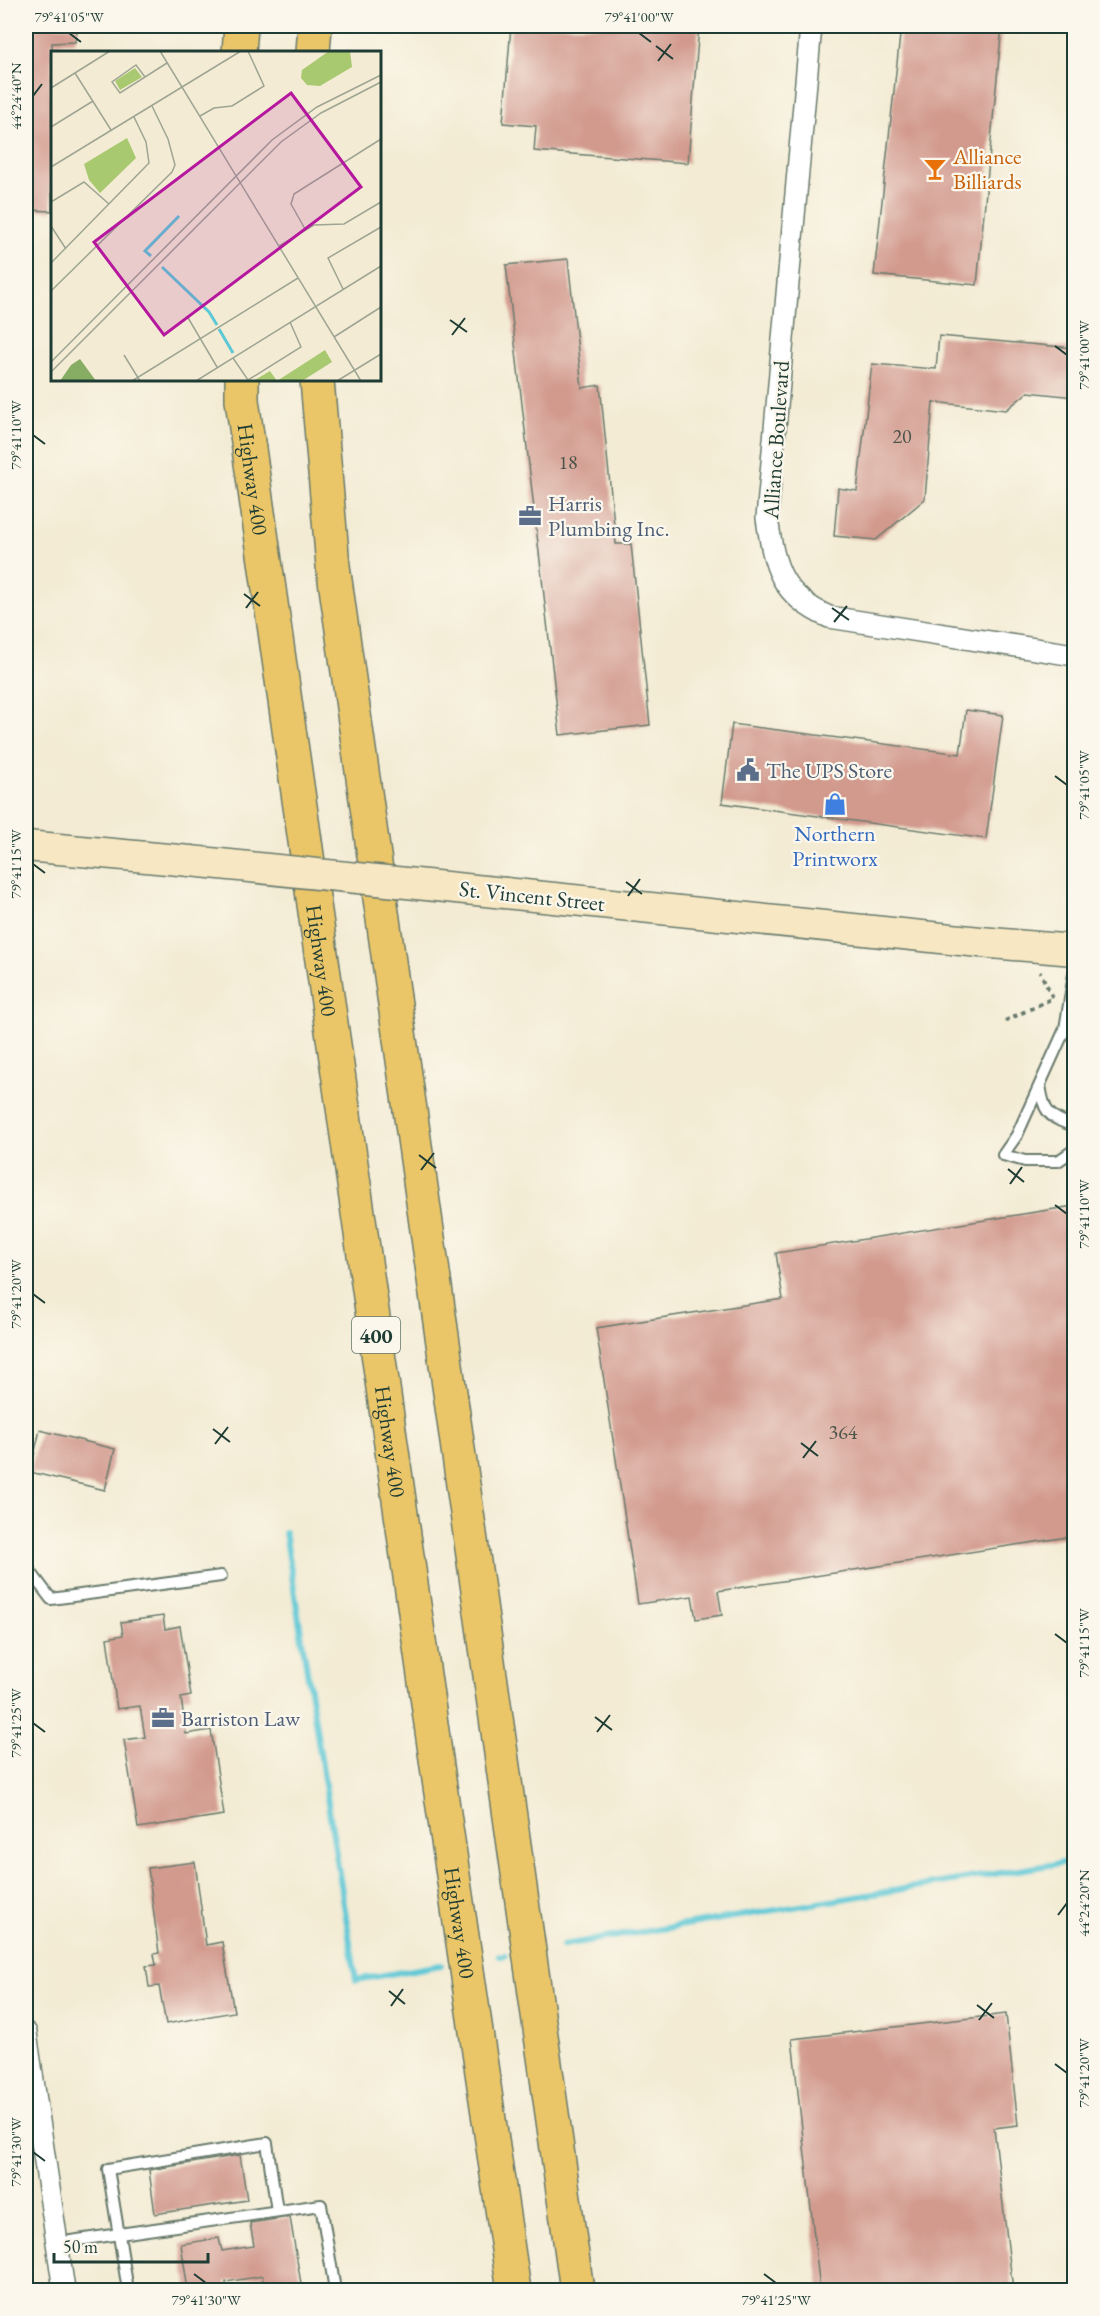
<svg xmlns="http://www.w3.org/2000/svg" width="1100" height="2316" font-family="'EB Garamond',serif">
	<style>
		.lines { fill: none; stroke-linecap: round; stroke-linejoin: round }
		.stream { stroke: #5dc8d6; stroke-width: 6 }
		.building { fill: #d2998d }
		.service-casing { stroke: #697a6c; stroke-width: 14 }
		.minor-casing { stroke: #697a6c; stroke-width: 24 }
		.secondary-casing { stroke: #697a6c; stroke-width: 33 }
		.motorway-casing { stroke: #697a6c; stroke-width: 36 }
		.path { stroke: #697a6c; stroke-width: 4; stroke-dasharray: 4.5 4.5; stroke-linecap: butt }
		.service { stroke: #fff; stroke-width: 10 }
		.minor { stroke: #fff; stroke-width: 21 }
		.secondary { stroke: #f7e8c3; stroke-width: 30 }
		.motorway { stroke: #ebc669; stroke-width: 33 }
		.secondary-bridge-casing { stroke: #697a6c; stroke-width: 33; stroke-linecap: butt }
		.secondary-bridge { stroke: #f7e8c3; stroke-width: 30 }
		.ticks { fill: none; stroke: #1f3d34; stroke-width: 2 }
		.labels { text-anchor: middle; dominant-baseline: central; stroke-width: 4.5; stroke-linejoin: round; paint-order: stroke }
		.number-label { font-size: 20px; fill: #4c544a }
		.shield { fill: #fbf7ec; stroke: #61756b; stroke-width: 1.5 }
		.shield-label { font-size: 21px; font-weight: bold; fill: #1f3d34 }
		.food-label { font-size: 22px; fill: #c56008; stroke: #fbf7ec; text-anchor: start }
		.street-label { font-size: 22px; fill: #1f3d34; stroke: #fbf7ec }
		.service-label { font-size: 22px; fill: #4e5e75; stroke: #fbf7ec; text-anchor: start }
		.shop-label { font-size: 22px; fill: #366cbe; stroke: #fbf7ec }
		.inset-river { fill: none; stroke: #5dc8d6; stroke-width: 3 }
		.inset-road { fill: none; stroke: #9ea593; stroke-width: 1.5 }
		.view { fill: #b5179e; fill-opacity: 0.15; stroke: #b5179e; stroke-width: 3 }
		.inset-edge { fill: none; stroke: #1f3d34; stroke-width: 3 }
		.neatline { fill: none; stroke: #1f3d34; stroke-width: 2 }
		.ticks-label { font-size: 15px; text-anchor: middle; fill: #1f3d34 }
	</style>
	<rect width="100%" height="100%" fill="#fbf7ec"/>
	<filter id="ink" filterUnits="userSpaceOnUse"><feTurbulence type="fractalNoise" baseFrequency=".0167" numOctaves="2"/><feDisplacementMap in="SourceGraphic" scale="12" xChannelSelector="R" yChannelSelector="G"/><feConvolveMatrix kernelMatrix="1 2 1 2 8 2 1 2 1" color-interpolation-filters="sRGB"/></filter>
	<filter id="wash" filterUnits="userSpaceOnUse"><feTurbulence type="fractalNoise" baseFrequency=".008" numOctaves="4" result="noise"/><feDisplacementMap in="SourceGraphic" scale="24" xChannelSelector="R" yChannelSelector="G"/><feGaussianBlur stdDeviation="1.35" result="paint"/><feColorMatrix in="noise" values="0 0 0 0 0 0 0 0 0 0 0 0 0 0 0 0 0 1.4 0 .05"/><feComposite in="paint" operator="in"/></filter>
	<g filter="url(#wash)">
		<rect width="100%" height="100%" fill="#f3ebd3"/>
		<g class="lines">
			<g class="stream">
				<path d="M285,1532L356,1980L441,1965"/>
				<path d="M563,1945L1074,1861"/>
				<path d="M499,1956L505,1955"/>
			</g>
		</g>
		<g id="blocks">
			<g class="building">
				<path d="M26,26H78L75,42L52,43V211L26,210Z"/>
				<path d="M511,26H699L688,163L534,151L536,126L503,123Z"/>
				<path d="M901,26H1002L977,285L874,275Z"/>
				<path d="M568,259L582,388L600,385L616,544H631L650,725L560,735L506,265Z"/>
				<path d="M939,336L1074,348V397L1028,392L1006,410L933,402L925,499L876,540L834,536L838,488L857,491L872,364L936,369Z"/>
				<path d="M966,710L1003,715L986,839L722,803L732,724L960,754Z"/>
				<path d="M1074,1206V1536L718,1591L722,1615L696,1619L692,1596L638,1604L596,1328L783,1299L776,1253Z"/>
				<path d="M40,1430L115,1449L105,1490L30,1472Z"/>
				<path d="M163,1616L165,1629L180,1626L191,1696L181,1698L186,1734L211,1730L224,1815L138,1828L124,1740L145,1737L140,1706L117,1709L107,1638L123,1635L121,1622Z"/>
				<path d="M195,1862L206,1945L222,1942L234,2012L166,2024L159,1986L149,1987L146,1966L156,1965L154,1954L159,1953L148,1868Z"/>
				<path d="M1006,2014L1018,2125L994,2128L1013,2290H820L792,2039Z"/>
				<path d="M240,2155L247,2200L155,2214L149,2170Z"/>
				<path d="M290,2217L302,2290H265L262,2276L226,2282L227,2290H188L181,2244L219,2238L222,2251L254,2246L250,2223Z"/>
			</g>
		</g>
	</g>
	<g filter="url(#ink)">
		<use href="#blocks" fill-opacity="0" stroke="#697a6c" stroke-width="1.5"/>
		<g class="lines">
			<g class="service-casing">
				<g id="service">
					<path d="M1074,974L1065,1029L1017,1135L1003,1155L1025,1161H1058L1074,1150"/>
					<path d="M1040,1085C1044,1113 1048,1117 1074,1126"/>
					<path d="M26,1566L51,1599L221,1576"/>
					<path d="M57,2243L321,2205L335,2290"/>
					<path d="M128,2290L108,2169L267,2143L277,2211"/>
				</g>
			</g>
			<g class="minor-casing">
				<g id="minor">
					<path d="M811,26L767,518C774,567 781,596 829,617L1074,655"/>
					<path d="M26,2033L64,2290"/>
				</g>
			</g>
			<g class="secondary-casing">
				<g id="secondary">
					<path d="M26,846L190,861"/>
					<path d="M505,893L980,942L1074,950"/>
				</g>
			</g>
			<g class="motorway-casing">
				<g id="motorway">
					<path d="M239,52L241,26"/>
					<path d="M313,52L315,26"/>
					<path id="s1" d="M242,380V400L437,1766L514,2290"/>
					<path d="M317,380L333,566L577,2290"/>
				</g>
			</g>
			<path class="path" d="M1005,1021L1053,998L1040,972"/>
			<use href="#service" class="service"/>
			<use href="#minor" class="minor"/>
			<use href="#secondary" class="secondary"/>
			<use href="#motorway" class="motorway"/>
			<g class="secondary-bridge-casing">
				<path id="secondary-bridge" d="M190,861L505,893"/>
			</g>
			<use href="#secondary-bridge" class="secondary-bridge"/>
		</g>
	</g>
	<path class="ticks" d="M69,33L81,42M639,33L651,42M656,46L673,59M658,61L671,44M33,96L42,84M450,320L467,332M452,335L465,318M1055,346L1067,355M33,435L45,444M244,594L260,606M246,608L258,592M832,608L849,620M834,622L847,606M1055,776L1067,785M33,864L45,873M626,882L642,894M628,896L640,879M419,1155L436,1168M1008,1169L1024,1182M421,1170L434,1153M1010,1184L1022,1167M1055,1205L1067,1214M33,1294L45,1303M213,1429L230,1442M801,1443L818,1456M215,1444L228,1427M803,1458L816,1441M1055,1634L1067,1643M595,1717L612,1730M33,1723L45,1732M597,1732L610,1715M1058,1915L1067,1903M389,1991L405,2004M977,2005L994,2018M391,2006L403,1989M979,2020L992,2003M1055,2064L1067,2073M33,2152L45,2161M194,2274L206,2283M764,2274L776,2283"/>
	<defs>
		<g id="bar-bare" transform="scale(1.8)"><path d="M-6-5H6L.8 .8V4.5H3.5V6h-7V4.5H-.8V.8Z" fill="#e8710a" stroke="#fbf7ec" stroke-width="2.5" paint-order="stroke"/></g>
		<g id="office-bare" transform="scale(1.8)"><path d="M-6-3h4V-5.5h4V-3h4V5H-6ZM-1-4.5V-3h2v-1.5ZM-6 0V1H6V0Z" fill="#5c6f8a" stroke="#fbf7ec" stroke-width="2.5" paint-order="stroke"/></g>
		<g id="civic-bare" transform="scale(1.8)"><path d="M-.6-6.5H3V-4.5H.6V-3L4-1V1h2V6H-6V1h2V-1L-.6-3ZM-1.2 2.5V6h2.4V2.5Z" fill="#5c6f8a" stroke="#fbf7ec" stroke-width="2.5" paint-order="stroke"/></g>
		<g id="shop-bare" transform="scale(1.8)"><path d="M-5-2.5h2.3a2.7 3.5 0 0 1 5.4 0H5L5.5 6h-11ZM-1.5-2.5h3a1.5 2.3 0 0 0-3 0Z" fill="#3f7fe0" stroke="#fbf7ec" stroke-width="2.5" paint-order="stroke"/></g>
	</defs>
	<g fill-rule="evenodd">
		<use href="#bar-bare" x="935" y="169"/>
		<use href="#office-bare" x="530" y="516"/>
		<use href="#civic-bare" x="748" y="770"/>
		<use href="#shop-bare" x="835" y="804"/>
		<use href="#office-bare" x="163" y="1718"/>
	</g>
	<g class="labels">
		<g class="number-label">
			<text x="902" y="436">20</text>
			<text x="568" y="462">18</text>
			<text x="843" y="1432">364</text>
		</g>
		<rect class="shield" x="352" y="1317" width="48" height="36" rx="4.5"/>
		<g class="shield-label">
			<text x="376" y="1335">400</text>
		</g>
		<g class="food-label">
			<text x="953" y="156">Alliance<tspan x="953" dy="25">Billiards</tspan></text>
		</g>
		<g class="street-label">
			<text transform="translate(776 440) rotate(-86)">Alliance Boulevard</text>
			<text stroke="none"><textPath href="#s1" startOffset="100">Highway 400</textPath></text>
			<text transform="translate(532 896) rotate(6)">St. Vincent Street</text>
			<text stroke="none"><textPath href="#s1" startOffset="586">Highway 400</textPath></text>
			<text stroke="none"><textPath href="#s1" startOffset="1072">Highway 400</textPath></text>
			<text stroke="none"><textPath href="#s1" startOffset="1558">Highway 400</textPath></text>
		</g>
		<g class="service-label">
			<text x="548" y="503">Harris<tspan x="548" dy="25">Plumbing Inc.</tspan></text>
			<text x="766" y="770">The UPS Store</text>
			<text x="181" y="1718">Barriston Law</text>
		</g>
		<g class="shop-label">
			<text x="835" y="833">Northern<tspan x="835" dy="25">Printworx</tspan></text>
		</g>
	</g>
	<g transform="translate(51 51)">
		<rect width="330" height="330" fill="#f3ebd3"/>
		<path d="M278,0H299L301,16L269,35L256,34L250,27L251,19ZM84,17L91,26L69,39L64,30ZM76,87L85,107L49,142L38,129L33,113ZM274,299L281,311L251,330H202L219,320L226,330Z" fill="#a9c971"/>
		<path d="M29,308L45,330H9L20,314Z" fill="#86ad63"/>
		<path class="inset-river" d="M100,205L94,200L128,165M111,216L158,261L166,274M168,278L182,302"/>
		<path class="inset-road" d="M109,0L310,330M24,22L60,79M94,26L85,14L61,31L69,42L116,12M0,37L59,0M149,65L163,57L181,55L213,35L197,0M0,76L42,50M0,116L190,0M0,151L33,131L58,153M0,175L15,198M254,178L240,153L243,143L330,88M228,195L263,174L293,173L330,151M0,212L98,112L95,91L83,66M292,238L277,207L330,176M0,240L121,121L124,114L117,88L101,55M136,265L166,316M283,286L330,256M73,304L89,330M182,307L197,329L250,296L239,271M0,311L221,89L266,56L330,24M0,321L230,91L270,62L330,31M81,330L247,227M145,330L330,215M286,330L330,303"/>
		<path class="view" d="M240,42L310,136L113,284L43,191Z"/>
		<rect width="330" height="330" class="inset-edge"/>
	</g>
	<rect width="1100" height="2316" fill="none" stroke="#fbf7ec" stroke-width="66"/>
	<path d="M54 2253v9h154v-9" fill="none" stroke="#1f3d34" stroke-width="3"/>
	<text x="63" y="2253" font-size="18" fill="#1f3d34" stroke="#fbf7ec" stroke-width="4.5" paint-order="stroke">50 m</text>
	<rect x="33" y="33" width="1034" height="2250" class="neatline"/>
	<g class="ticks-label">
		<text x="69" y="22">79°41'05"W</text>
		<text x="639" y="22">79°41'00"W</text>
		<text transform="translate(16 96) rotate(-90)" y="5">44°24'40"N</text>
		<text transform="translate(1084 355) rotate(-90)" y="5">79°41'00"W</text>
		<text transform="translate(16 435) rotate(-90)" y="5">79°41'10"W</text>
		<text transform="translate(1084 785) rotate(-90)" y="5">79°41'05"W</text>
		<text transform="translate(16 864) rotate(-90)" y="5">79°41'15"W</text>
		<text transform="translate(1084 1214) rotate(-90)" y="5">79°41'10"W</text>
		<text transform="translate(16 1294) rotate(-90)" y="5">79°41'20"W</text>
		<text transform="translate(1084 1643) rotate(-90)" y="5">79°41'15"W</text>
		<text transform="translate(16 1723) rotate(-90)" y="5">79°41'25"W</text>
		<text transform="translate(1084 1903) rotate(-90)" y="5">44°24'20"N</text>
		<text transform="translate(1084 2073) rotate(-90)" y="5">79°41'20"W</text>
		<text transform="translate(16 2152) rotate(-90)" y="5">79°41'30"W</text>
		<text x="206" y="2305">79°41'30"W</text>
		<text x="776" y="2305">79°41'25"W</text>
	</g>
</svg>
